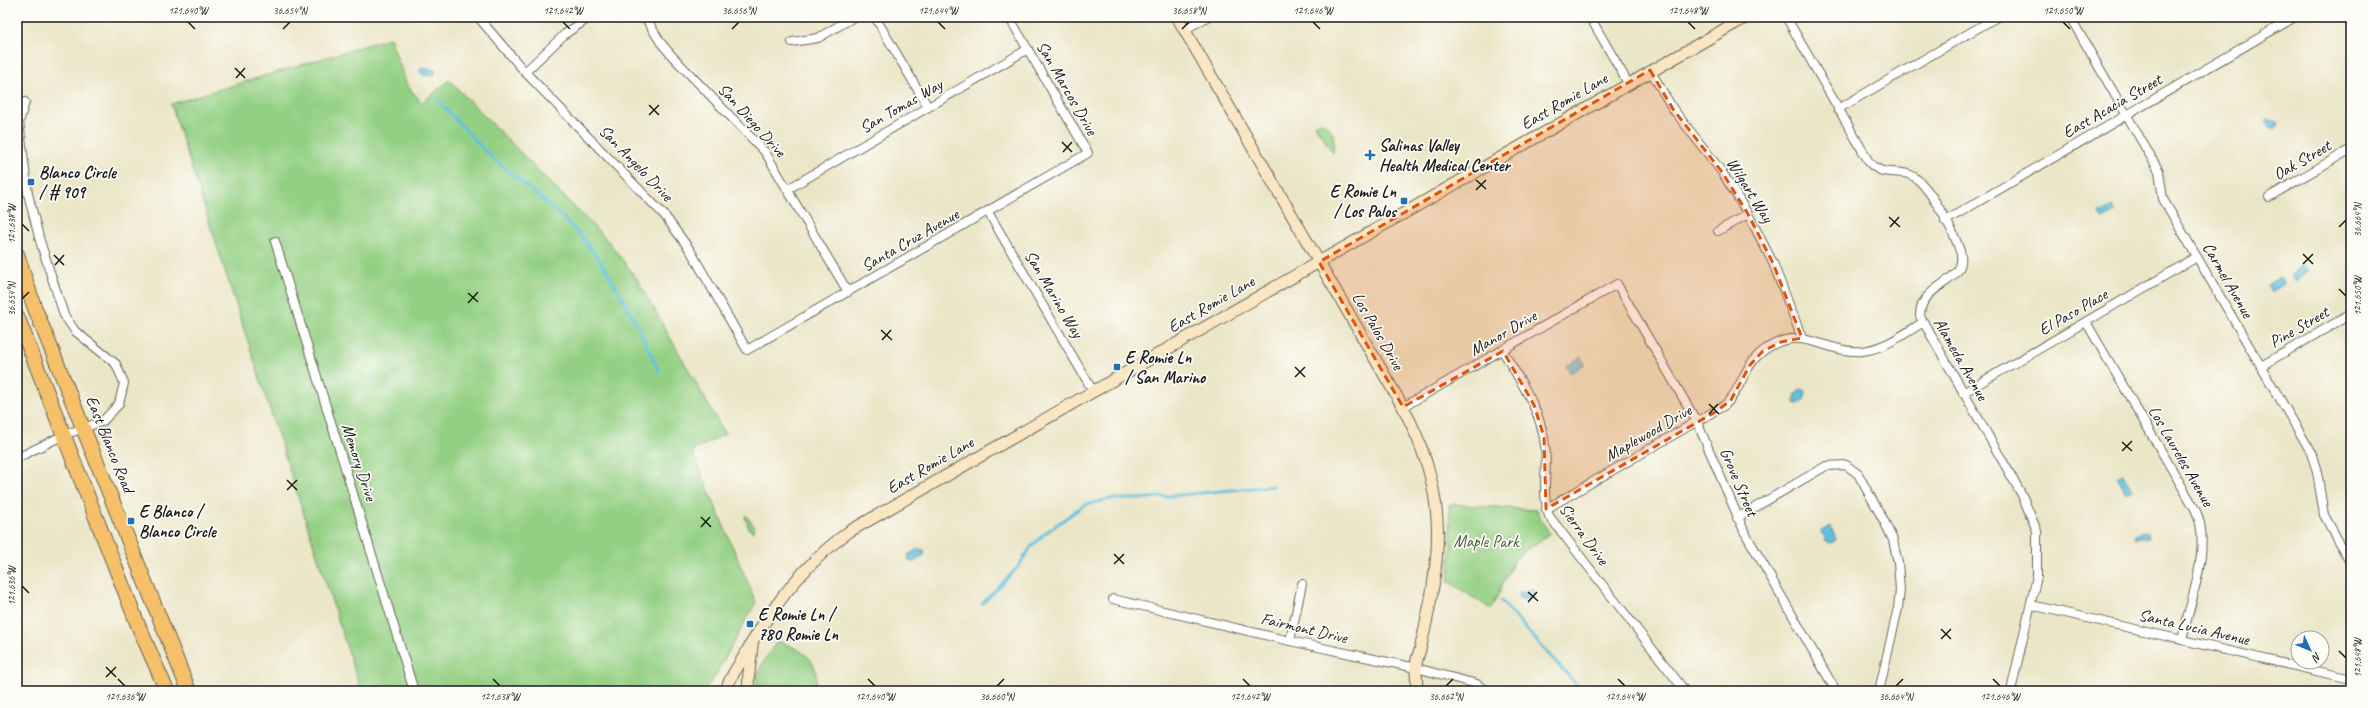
<svg xmlns="http://www.w3.org/2000/svg" width="2368" height="708" font-family="Caveat,sans-serif">
	<style>
		.green { fill: #94d084; stroke: #587650 }
		.water { fill: #60c1de; stroke: #3e6e7d }
		.lines { fill: none; stroke-linecap: round; stroke-linejoin: round }
		.stream { stroke: #60c1de; stroke-width: 3 }
		.street-casing { stroke: #646358; stroke-width: 10 }
		.secondary-casing { stroke: #646358; stroke-width: 13 }
		.highway-casing { stroke: #646358; stroke-width: 16 }
		.street { stroke: #fff; stroke-width: 8 }
		.secondary { stroke: #fbe6c4; stroke-width: 11 }
		.highway { stroke: #f6c06b; stroke-width: 14 }
		.marked { fill: #de560d; fill-opacity: 0.2; stroke: #de560d; stroke-width: 3; stroke-dasharray: 8 5; stroke-linejoin: round }
		.ticks { fill: none; stroke: #1c1c1c; stroke-width: 1.5 }
		.poi-dot { fill: #1f6fb2; stroke: #fdfcf7; stroke-width: 1.5 }
		.labels { text-anchor: middle; dominant-baseline: central; stroke-width: 3.5; stroke-linejoin: round; paint-order: stroke }
		.street-label { font-size: 17px; fill: #1c1c1c; stroke: #fdfcf7 }
		.poi-label { font-size: 17px; font-weight: bold; fill: #1c1c1c; stroke: #fdfcf7; text-anchor: start }
		.park-label { font-size: 17px; fill: #465b40; stroke: #fdfcf7 }
		.neatline { fill: none; stroke: #1c1c1c; stroke-width: 1.5 }
		.ticks-label { font-size: 10px; text-anchor: middle; fill: #1c1c1c }
	</style>
	<rect width="100%" height="100%" fill="#fdfcf7"/>
	<filter id="ink" filterUnits="userSpaceOnUse"><feTurbulence type="fractalNoise" baseFrequency=".025" numOctaves="2"/><feDisplacementMap in="SourceGraphic" scale="8" xChannelSelector="R" yChannelSelector="G"/><feConvolveMatrix kernelMatrix="1 2 1 2 8 2 1 2 1" color-interpolation-filters="sRGB"/></filter>
	<filter id="wash" filterUnits="userSpaceOnUse"><feTurbulence type="fractalNoise" baseFrequency=".012" numOctaves="4" result="noise"/><feDisplacementMap in="SourceGraphic" scale="16" xChannelSelector="R" yChannelSelector="G"/><feGaussianBlur stdDeviation="0.9" result="paint"/><feColorMatrix in="noise" values="0 0 0 0 0 0 0 0 0 0 0 0 0 0 0 0 0 1.4 0 .05"/><feComposite in="paint" operator="in"/></filter>
	<g filter="url(#wash)">
		<rect width="100%" height="100%" fill="#ebe6c8"/>
		<g class="green">
			<path d="M390,38L407,85L422,103L449,80L608,241L637,279L725,434L692,451L756,602L714,678L704,691H361L171,104Z"/>
			<path d="M1321,122C1335,129 1335,139 1333,153L1315,125Z"/>
			<path d="M1449,504L1537,510L1542,522L1550,533L1515,559L1491,609L1448,581L1451,549Z"/>
			<path d="M746,515L754,526L753,532L749,529L745,517Z"/>
			<path d="M777,641C801,649 824,660 814,691H758C751,674 769,655 777,641Z"/>
		</g>
		<g class="water">
			<path d="M422,68L435,70V74L431,76L423,75L419,71Z"/>
			<path d="M2267,118L2277,121L2279,125L2274,129L2269,127L2266,122Z"/>
			<path d="M2112,206L2115,212L2103,219L2100,213Z"/>
			<path d="M2302,264L2308,270L2296,282L2291,276Z"/>
			<path d="M2280,277L2284,284L2271,292L2267,285Z"/>
			<path d="M1581,357L1585,364L1570,373L1566,366Z"/>
			<path d="M1801,389L1806,391C1806,397 1803,404 1796,404L1794,402L1796,394Z"/>
			<path d="M2123,474L2132,490L2126,493L2117,477Z"/>
			<path d="M1831,526L1836,540L1831,543L1824,541L1825,537L1820,532Z"/>
			<path d="M2142,531L2147,532L2148,537L2136,539L2135,536Z"/>
			<path d="M918,549L924,550V555L914,562L909,561L908,555Z"/>
			<path d="M1530,588L1535,591L1534,596L1527,600L1519,598V593L1525,592Z"/>
		</g>
		<g class="lines">
			<g class="stream">
				<path d="M437,99C456,119 474,141 494,159C522,184 553,205 578,233C614,274 637,324 659,372"/>
				<path d="M1500,600L1582,691"/>
				<path d="M982,604L1018,567L1031,547L1044,534L1084,505L1110,499H1139L1273,486"/>
			</g>
		</g>
	</g>
	<g filter="url(#ink)">
		<g class="lines">
			<g class="street-casing">
				<g id="street">
					<path d="M478,17L525,72L665,216L690,250L747,350L1088,153L1009,17"/>
					<path d="M645,17L661,43L673,57L765,152L848,292"/>
					<path d="M875,17L928,107"/>
					<path d="M1590,17L1628,83"/>
					<path d="M1786,17L1869,162C1881,176 1893,170 1908,174C1927,179 1954,232 1960,251C1970,284 1920,282 1920,316L2022,495L2037,531V576L2011,691"/>
					<path d="M2070,17L2159,171L2163,199L2311,452L2317,472L2324,515L2351,564"/>
					<path d="M1184,30L1207,17"/>
					<path d="M792,42L818,38L854,17"/>
					<path d="M1650,70L1673,109L1722,172L1748,214L1773,263L1802,338"/>
					<path d="M525,72L565,34L590,17"/>
					<path d="M1838,109L1997,17"/>
					<path d="M788,189L1028,49"/>
					<path d="M2269,197L2351,149"/>
					<path d="M988,212L1093,391"/>
					<path d="M1945,221L2295,17"/>
					<path d="M1718,231L1748,214"/>
					<path d="M275,241L414,691"/>
					<path d="M2086,322L2195,509C2213,544 2190,602 2182,640"/>
					<path d="M1503,351C1520,381 1541,410 1545,445C1548,469 1541,493 1549,516L1685,691"/>
					<path d="M2261,366L2351,314"/>
					<path d="M1963,393L2197,257"/>
					<path d="M1403,407L1617,284L1697,422L1744,531L1836,691"/>
					<path d="M17,458L64,435L103,421L119,404L124,383L116,364L75,331L64,315L40,241L28,194L19,122L25,102"/>
					<path d="M1546,509L1725,405C1742,389 1744,365 1763,351C1802,322 1824,354 1862,351C1884,349 1904,334 1922,323"/>
					<path d="M1737,518L1826,466L1846,465L1858,474L1884,521L1893,540L1898,563L1900,590L1898,608L1879,691"/>
					<path d="M1113,599L1290,641L1416,668L1477,684L1486,691"/>
					<path d="M2031,605L2351,679"/>
					<path d="M1290,641L1302,584"/>
				</g>
			</g>
			<g class="secondary-casing">
				<g id="secondary">
					<path d="M1177,17L1403,407C1450,497 1442,555 1420,650C1418,655 1416,662 1416,667C1415,677 1419,682 1415,691"/>
					<path d="M726,691C728,680 737,668 743,658C770,609 803,564 850,531L1746,17"/>
					<path d="M749,691C746,682 752,656 752,644"/>
				</g>
			</g>
			<g class="highway-casing">
				<g id="highway">
					<path d="M17,254L34,306L189,691"/>
					<path d="M17,316L138,625L167,691"/>
				</g>
			</g>
			<use href="#street" class="street"/>
			<use href="#secondary" class="secondary"/>
			<use href="#highway" class="highway"/>
		</g>
	</g>
	<path class="marked" d="M1650,70L1673,109L1722,172L1748,214L1773,263L1802,338L1781,342L1763,351L1750,365L1731,400L1717,411L1546,509L1544,437L1534,405L1503,351L1403,407L1319,262Z"/>
	<path class="ticks" d="M188,22L195,29M563,22L570,29M938,22L945,29M1313,22L1320,29M1688,22L1695,29M2063,22L2070,29M283,29L290,22M732,29L739,22M1182,29L1189,22M235,68L245,78M236,78L245,68M649,105L659,115M649,115L659,105M1062,142L1072,152M1063,152L1072,142M1476,180L1486,189M1476,190L1486,180M1889,217L1900,227M22,224L29,231M1890,227L1899,217M2339,227L2346,220M2303,254L2313,264M54,255L64,265M2303,264L2313,254M55,265L64,255M2339,289L2346,296M468,293L478,302M22,299L29,292M468,303L478,292M881,330L892,340M882,340L891,330M1295,367L1305,377M1295,377L1305,367M1709,404L1719,414M1709,414L1718,404M2122,442L2132,451M2122,451L2132,441M287,480L297,490M287,490L297,480M701,517L711,527M701,527L710,517M1114,554L1124,564M1114,564L1124,554M22,586L29,593M1528,592L1538,601M1528,602L1537,592M1941,629L1951,639M1941,639L1951,629M2339,651L2346,658M106,667L116,677M106,677L116,667M118,679L125,686M493,679L500,686M868,679L875,686M1243,679L1250,686M1618,679L1625,686M1993,679L2000,686M997,686L1004,679M1446,686L1453,679M1896,686L1903,679"/>
	<g class="poi-dot">
		<path d="M1368 149h4v4h4v4h-4v4h-4v-4h-4v-4h4z"/>
		<rect x="27" y="178" width="8" height="8" rx="2"/>
		<rect x="1400" y="197" width="8" height="8" rx="2"/>
		<rect x="1113" y="363" width="8" height="8" rx="2"/>
		<rect x="127" y="517" width="8" height="8" rx="2"/>
		<rect x="746" y="620" width="8" height="8" rx="2"/>
	</g>
	<g class="labels">
		<g class="street-label">
			<text transform="translate(1067 88) rotate(60)">San Marcos Drive</text>
			<text transform="translate(1564 101) rotate(-30)">East Romie Lane</text>
			<text transform="translate(901 106) rotate(-30)">San Tomas Way</text>
			<text transform="translate(2112 106) rotate(-30)">East Acacia Street</text>
			<text transform="translate(752 120) rotate(48)">San Diego Drive</text>
			<text transform="translate(2302 160) rotate(-30)">Oak Street</text>
			<text transform="translate(636 163) rotate(46)">San Angelo Drive</text>
			<text transform="translate(1750 190) rotate(58)">Wilgart Way</text>
			<text transform="translate(910 240) rotate(-30)">Santa Cruz Avenue</text>
			<text transform="translate(2228 280) rotate(60)">Carmel Avenue</text>
			<text transform="translate(1054 294) rotate(59)">San Marino Way</text>
			<text transform="translate(1211 304) rotate(-30)">East Romie Lane</text>
			<text transform="translate(2073 312) rotate(-30)">El Paso Place</text>
			<text transform="translate(2299 327) rotate(-30)">Pine Street</text>
			<text transform="translate(1378 331) rotate(60)">Los Palos Drive</text>
			<text transform="translate(1503 333) rotate(-30)">Manor Drive</text>
			<text transform="translate(1961 359) rotate(60)">Alameda Avenue</text>
			<text transform="translate(1648 433) rotate(-30)">Maplewood Drive</text>
			<text transform="translate(110 444) rotate(68)">East Blanco Road</text>
			<text transform="translate(2181 456) rotate(60)">Los Laureles Avenue</text>
			<text transform="translate(359 462) rotate(72)">Memory Drive</text>
			<text transform="translate(930 465) rotate(-30)">East Romie Lane</text>
			<text transform="translate(1739 482) rotate(67)">Grove Street</text>
			<text transform="translate(1584 534) rotate(54)">Sierra Drive</text>
			<text transform="translate(2194 627) rotate(13)">Santa Lucia Avenue</text>
			<text transform="translate(1304 628) rotate(13)">Fairmont Drive</text>
		</g>
		<g class="poi-label">
			<text x="1379" y="145">Salinas Valley<tspan x="1379" dy="20">Health Medical Center</tspan></text>
			<text x="39" y="172">Blanco Circle<tspan x="39" dy="20">/ # 909</tspan></text>
			<text x="1396" y="191" text-anchor="end">E Romie Ln<tspan x="1396" dy="20">/ Los Palos</tspan></text>
			<text x="1125" y="357">E Romie Ln<tspan x="1125" dy="20">/ San Marino</tspan></text>
			<text x="139" y="511">E Blanco /<tspan x="139" dy="20">Blanco Circle</tspan></text>
			<text x="758" y="614">E Romie Ln /<tspan x="758" dy="20">780 Romie Ln</tspan></text>
		</g>
		<g class="park-label">
			<text x="1486" y="541">Maple Park</text>
		</g>
	</g>
	<rect width="2368" height="708" fill="none" stroke="#fdfcf7" stroke-width="44"/>
	<g transform="translate(2310 650) rotate(134)"><circle r="19" fill="#fdfcf7" stroke="#a3a29f"/>
	<path d="M0-3L7 15L0 10L-7 15Z" fill="#1f6fb2"/>
	<text y="-6" font-size="11" font-weight="bold" text-anchor="middle" fill="#1c1c1c">N</text>
	</g>
	<rect x="22" y="22" width="2324" height="664" class="neatline"/>
	<g class="ticks-label">
		<text x="188" y="14">121.640°W</text>
		<text x="290" y="14">36.654°N</text>
		<text x="563" y="14">121.642°W</text>
		<text x="739" y="14">36.656°N</text>
		<text x="938" y="14">121.644°W</text>
		<text x="1189" y="14">36.658°N</text>
		<text x="1313" y="14">121.646°W</text>
		<text x="1688" y="14">121.648°W</text>
		<text x="2063" y="14">121.650°W</text>
		<text transform="translate(2357 220) rotate(-90)" y="4">36.664°N</text>
		<text transform="translate(11 224) rotate(-90)" y="4">121.638°W</text>
		<text transform="translate(2357 296) rotate(-90)" y="4">121.650°W</text>
		<text transform="translate(11 299) rotate(-90)" y="4">36.654°N</text>
		<text transform="translate(11 586) rotate(-90)" y="4">121.636°W</text>
		<text transform="translate(2357 658) rotate(-90)" y="4">121.648°W</text>
		<text x="125" y="700">121.636°W</text>
		<text x="500" y="700">121.638°W</text>
		<text x="875" y="700">121.640°W</text>
		<text x="997" y="700">36.660°N</text>
		<text x="1250" y="700">121.642°W</text>
		<text x="1446" y="700">36.662°N</text>
		<text x="1625" y="700">121.644°W</text>
		<text x="1896" y="700">36.664°N</text>
		<text x="2000" y="700">121.646°W</text>
	</g>
</svg>
